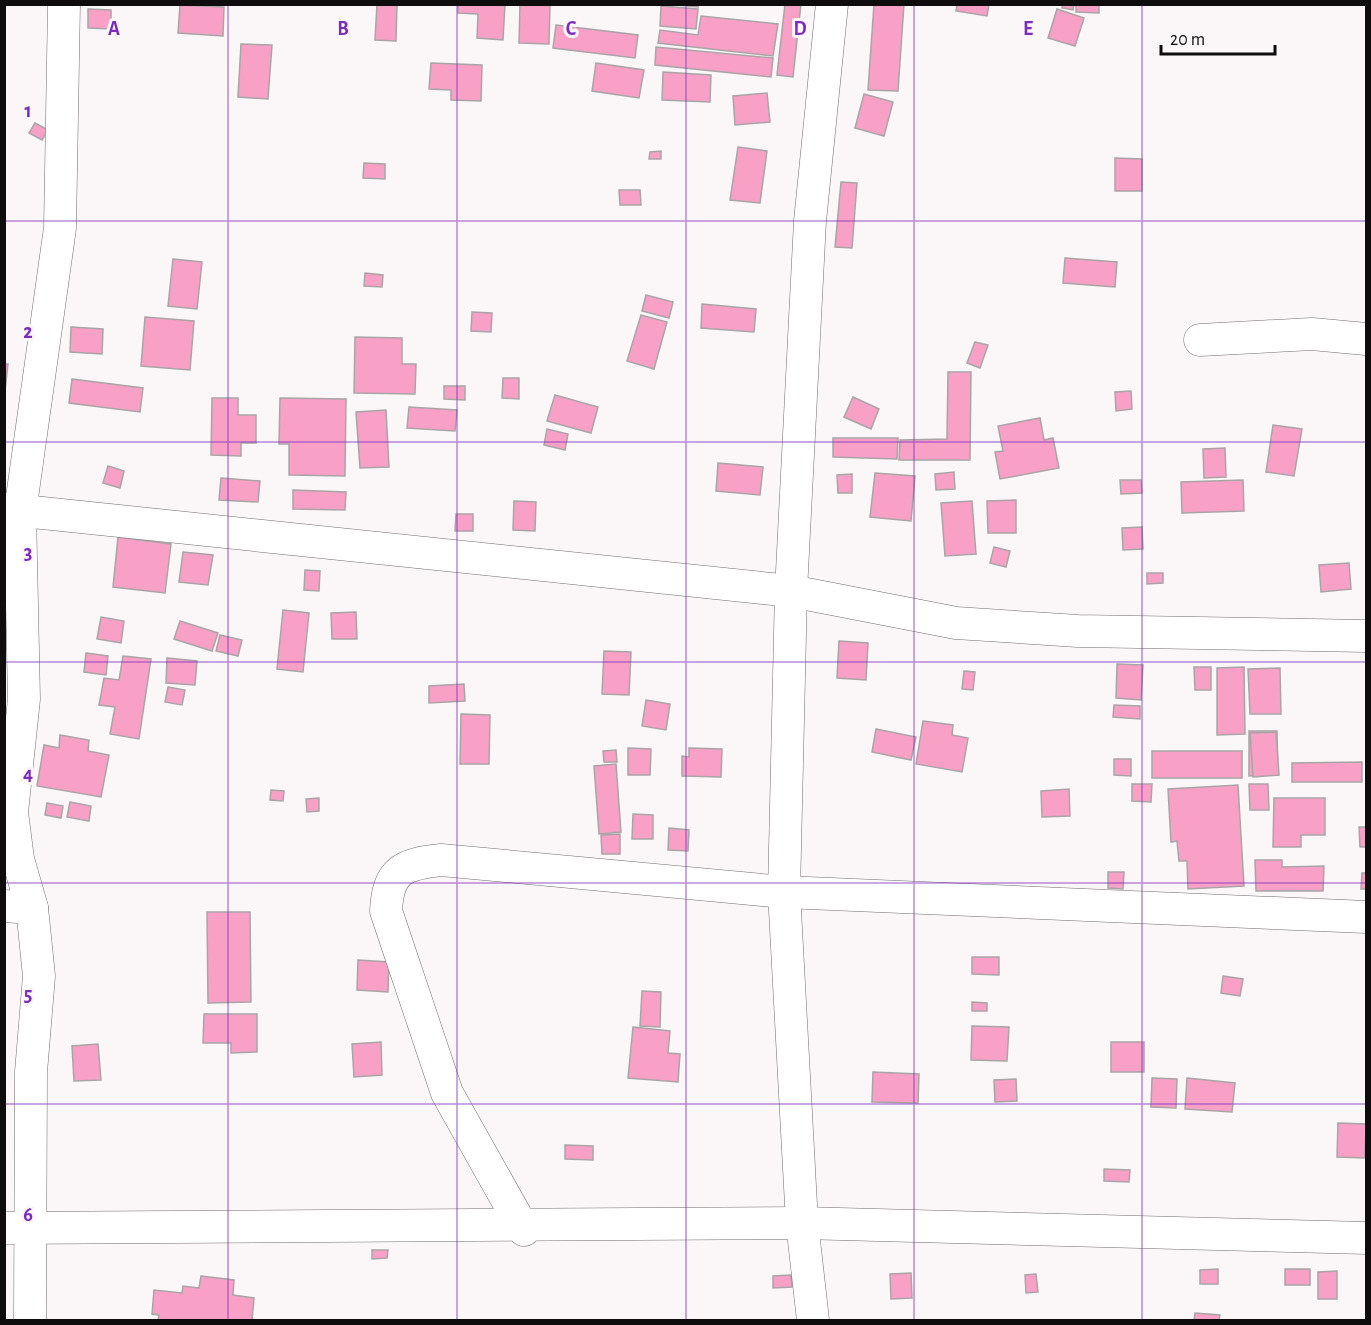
<svg xmlns="http://www.w3.org/2000/svg" width="1371" height="1325" font-family="'Alegreya Sans',sans-serif">
	<style>
		.building { fill: #f9a0c7; stroke: #a9a5a6; stroke-width: 1.5 }
		.lines { fill: none; stroke-linecap: round; stroke-linejoin: round }
		.street-casing { stroke: #716e6f; stroke-width: 33 }
		.street { stroke: #fff; stroke-width: 32 }
		.grid { fill: none; stroke: #7b2cbf; stroke-width: 1.5; stroke-opacity: 0.55 }
		.grid-label { font-size: 20px; text-anchor: middle; font-weight: bold; fill: #7b2cbf; stroke: #fbf6f8; stroke-width: 6; stroke-linejoin: round; paint-order: stroke }
	</style>
	<rect width="100%" height="100%" fill="#fbf6f8"/>
	<g class="building">
		<path d="M377,4H397L396,41L375,40Z"/>
		<path d="M458,4H505L503,40L477,38L478,14L458,13Z"/>
		<path d="M520,4H550L549,44L519,43Z"/>
		<path d="M666,4H698V7Z"/>
		<path d="M785,4H801L793,77L777,75Z"/>
		<path d="M874,4H904L898,91L868,90Z"/>
		<path d="M957,4H989L987,16L956,11Z"/>
		<path d="M1063,4H1074L1073,10L1062,8Z"/>
		<path d="M1076,4H1099V13L1076,12Z"/>
		<path d="M180,5L224,7L223,36L178,33Z"/>
		<path d="M661,6L698,9L696,29L660,26Z"/>
		<path d="M88,9L111,10V29L88,28Z"/>
		<path d="M1057,9L1084,18L1075,46L1048,38Z"/>
		<path d="M701,16L778,24L773,56L658,43L660,30L698,35Z"/>
		<path d="M556,25L638,35L635,58L553,48Z"/>
		<path d="M241,44L272,45L268,99L238,97Z"/>
		<path d="M656,47L773,58L771,77L655,65Z"/>
		<path d="M431,63L482,65L481,101L451,100V90L429,89Z"/>
		<path d="M596,63L644,70L639,98L592,91Z"/>
		<path d="M663,72L711,75L710,102L662,100Z"/>
		<path d="M767,93L770,122L735,125L733,96Z"/>
		<path d="M864,94L893,102L884,136L855,128Z"/>
		<path d="M35,123L48,130L42,140L29,133Z"/>
		<path d="M738,147L767,151L760,203L730,200Z"/>
		<path d="M661,151V159H649L650,152Z"/>
		<path d="M1115,158L1142,159V191H1115Z"/>
		<path d="M364,163L385,164V179L363,178Z"/>
		<path d="M841,182L857,183L852,248L835,247Z"/>
		<path d="M619,190H640L641,205H620Z"/>
		<path d="M1065,258L1117,262L1115,287L1063,283Z"/>
		<path d="M173,259L202,262L197,309L168,306Z"/>
		<path d="M365,273L383,275L382,287L364,286Z"/>
		<path d="M646,295L673,302L669,318L642,311Z"/>
		<path d="M702,304L756,309L754,332L701,328Z"/>
		<path d="M472,312L492,313L491,332L471,331Z"/>
		<path d="M641,315L667,322L654,369L627,361Z"/>
		<path d="M145,317L194,321L190,370L141,366Z"/>
		<path d="M71,327L103,329L102,354L70,352Z"/>
		<path d="M355,337L402,338V364H416L415,394L354,393Z"/>
		<path d="M975,342L988,345L980,368L967,363Z"/>
		<path d="M4,364H8L5,391H4Z"/>
		<path d="M948,372H971L970,460H899L900,440L947,439Z"/>
		<path d="M503,378H519V399L502,398Z"/>
		<path d="M72,379L143,388L140,412L69,403Z"/>
		<path d="M444,386H465V400L444,399Z"/>
		<path d="M1131,391L1132,409L1116,411L1115,392Z"/>
		<path d="M555,395L598,407L591,433L547,421Z"/>
		<path d="M853,397L879,409L871,429L844,417Z"/>
		<path d="M212,398H238V415H256V443H241V456L211,455Z"/>
		<path d="M280,398L346,399L345,476L289,475V444H279Z"/>
		<path d="M409,407L457,410L455,431L407,428Z"/>
		<path d="M386,410L389,467L360,468L356,412Z"/>
		<path d="M1040,418L1044,440L1053,438L1059,468L1000,479L995,452L1003,451L998,426Z"/>
		<path d="M1273,425L1302,429L1294,476L1266,472Z"/>
		<path d="M547,429L568,434L565,450L544,445Z"/>
		<path d="M833,438H898L897,459L833,457Z"/>
		<path d="M1225,448L1226,477L1204,478L1203,449Z"/>
		<path d="M718,463L763,467L760,495L716,491Z"/>
		<path d="M108,466L124,471L120,488L103,483Z"/>
		<path d="M954,472L955,489L936,490L935,474Z"/>
		<path d="M875,473L915,476L911,521L870,517Z"/>
		<path d="M852,474V493H838L837,475Z"/>
		<path d="M221,478L260,481L258,502L219,500Z"/>
		<path d="M1120,480H1141L1142,493L1121,494Z"/>
		<path d="M1243,480L1244,511L1182,513L1181,482Z"/>
		<path d="M293,490L346,492L345,510L293,509Z"/>
		<path d="M1016,500V533H988L987,501Z"/>
		<path d="M514,501L536,502L535,531L513,530Z"/>
		<path d="M972,501L976,554L945,556L941,503Z"/>
		<path d="M456,514H473V531H455Z"/>
		<path d="M1142,527L1143,549L1123,550L1122,528Z"/>
		<path d="M118,537L171,544L165,593L113,587Z"/>
		<path d="M994,547L1010,551L1006,567L990,563Z"/>
		<path d="M183,552L213,555L208,585L179,582Z"/>
		<path d="M1349,563L1351,589L1321,592L1319,565Z"/>
		<path d="M305,570L320,571L319,591L304,590Z"/>
		<path d="M1147,573H1163V583L1147,584Z"/>
		<path d="M283,610L309,613L303,672L277,669Z"/>
		<path d="M356,612L357,639H332L331,613Z"/>
		<path d="M101,617L124,621L121,643L97,639Z"/>
		<path d="M180,621L218,633L212,651L174,639Z"/>
		<path d="M220,635L242,640L238,656L216,651Z"/>
		<path d="M839,641L868,643L866,680L837,678Z"/>
		<path d="M604,651L631,652L629,695L602,694Z"/>
		<path d="M86,653L108,656L106,675L84,672Z"/>
		<path d="M123,656L151,659L139,739L110,734L115,707L99,705L104,678L119,680Z"/>
		<path d="M167,658L197,661L195,685L166,683Z"/>
		<path d="M1117,664L1143,665L1141,700L1116,698Z"/>
		<path d="M1194,667H1211V690H1195Z"/>
		<path d="M1244,667L1245,734L1217,735V668Z"/>
		<path d="M1280,668L1281,714H1250L1248,669Z"/>
		<path d="M964,671L975,672L973,690L962,689Z"/>
		<path d="M464,684L465,701L429,703V686Z"/>
		<path d="M168,687L185,690L182,705L165,702Z"/>
		<path d="M646,700L670,704L666,730L642,726Z"/>
		<path d="M1114,705L1140,706V719L1113,717Z"/>
		<path d="M461,714L490,715L489,764H460Z"/>
		<path d="M923,721L953,725L952,735L968,738L962,772L916,764Z"/>
		<path d="M876,729L916,737L911,760L872,752Z"/>
		<path d="M1249,731H1277L1278,775L1249,776Z"/>
		<path d="M1276,732L1279,775L1253,777L1250,733Z"/>
		<path d="M60,735L89,740L88,751L109,755L101,797L37,786L44,745L59,748Z"/>
		<path d="M628,748L651,749L650,775H628Z"/>
		<path d="M689,748L722,749L721,777L682,776V756L689,757Z"/>
		<path d="M616,750L617,762H604L603,751Z"/>
		<rect x="1152" y="751" width="90" height="27"/>
		<path d="M1114,759H1131V776L1114,775Z"/>
		<path d="M1362,762V782H1292V763Z"/>
		<path d="M616,764L621,832L599,834L594,766Z"/>
		<path d="M1132,784H1152L1151,802L1132,801Z"/>
		<path d="M1249,784H1268L1269,810H1250Z"/>
		<path d="M1238,785L1244,886L1188,889L1187,861H1179L1177,841L1171,842L1168,789Z"/>
		<path d="M1069,789L1070,816L1042,817L1041,791Z"/>
		<path d="M271,790L284,791L283,801L270,800Z"/>
		<path d="M319,798V811L307,812L306,799Z"/>
		<path d="M1274,798H1325V835H1301V847H1273Z"/>
		<path d="M70,802L91,806L89,821L67,817Z"/>
		<path d="M47,803L63,806L61,818L45,815Z"/>
		<path d="M633,814L653,815V839H632Z"/>
		<path d="M1359,827H1366V847H1360Z"/>
		<path d="M669,828L689,830L688,851L668,850Z"/>
		<path d="M620,834V854H602L601,835Z"/>
		<path d="M1255,860H1282V867L1324,866L1323,891H1256Z"/>
		<path d="M1108,872H1124L1123,889L1108,888Z"/>
		<path d="M1362,873H1366V889H1361Z"/>
		<path d="M207,912H250L251,1002L208,1003Z"/>
		<path d="M972,957H999V975L972,974Z"/>
		<path d="M358,960L389,962L388,992L357,990Z"/>
		<path d="M1223,976L1243,979L1240,996L1221,993Z"/>
		<path d="M642,991L661,992L660,1027L640,1026Z"/>
		<path d="M972,1002L987,1003V1011H972Z"/>
		<path d="M204,1014H257V1052L231,1053V1043H203Z"/>
		<path d="M972,1026L1009,1027L1007,1061L971,1060Z"/>
		<path d="M633,1027L670,1031L668,1053L680,1054L678,1082L628,1078Z"/>
		<path d="M381,1042L382,1075L354,1077L352,1044Z"/>
		<rect x="1111" y="1042" width="33" height="30"/>
		<path d="M98,1044L101,1080L74,1081L72,1046Z"/>
		<path d="M873,1072L919,1074L918,1103L872,1102Z"/>
		<path d="M1152,1078L1177,1079L1176,1108L1151,1107Z"/>
		<path d="M1187,1078L1235,1083L1232,1112L1185,1109Z"/>
		<path d="M1016,1079L1017,1101L995,1102L994,1080Z"/>
		<path d="M1338,1123L1366,1124L1365,1158L1337,1157Z"/>
		<path d="M565,1145L593,1146V1160L565,1159Z"/>
		<path d="M1104,1169L1130,1170L1129,1182L1104,1181Z"/>
		<path d="M372,1250H388L387,1258L372,1259Z"/>
		<path d="M1218,1269V1284H1200V1270Z"/>
		<rect x="1285" y="1269" width="25" height="16"/>
		<path d="M1337,1271V1299H1318V1272Z"/>
		<path d="M911,1273L912,1298L891,1299L890,1274Z"/>
		<path d="M1036,1274L1038,1292L1026,1293L1025,1275Z"/>
		<path d="M791,1275L792,1287L773,1288V1276Z"/>
		<path d="M201,1276L234,1280L233,1295L254,1298L252,1320H158L159,1315L152,1314L154,1290L182,1293L183,1286L199,1288Z"/>
		<path d="M1195,1313L1220,1315L1219,1320H1194Z"/>
	</g>
	<g class="lines">
		<g class="street-casing">
			<g id="street">
				<path d="M1200,340L1312,334L1366,339"/>
				<path d="M4,509L791,591L956,623L1078,631L1366,636"/>
				<path d="M4,906L32,908"/>
				<path d="M4,1228L802,1223L1366,1238"/>
				<path d="M524,1230L447,1093L386,911C388,870 403,864 441,860L784,892L1366,917"/>
				<path d="M30,1320L31,1072L39,976L32,908L18,859L12,812L24,699L20,512L60,228L64,4"/>
				<path d="M813,1320L802,1223L784,892L791,591L810,221L832,4"/>
			</g>
		</g>
		<use href="#street" class="street"/>
	</g>
	<path class="grid" d="M228,4V1320M457,4V1320M686,4V1320M914,4V1320M1142,4V1320M4,221H1366M4,442H1366M4,662H1366M4,883H1366M4,1104H1366"/>
	<g class="grid-label">
		<text x="114" y="35">A</text>
		<text x="343" y="35">B</text>
		<text x="571" y="35">C</text>
		<text x="800" y="35">D</text>
		<text x="1028" y="35">E</text>
		<text x="28" y="117">1</text>
		<text x="28" y="338">2</text>
		<text x="28" y="559">3</text>
		<text x="28" y="780">4</text>
		<text x="28" y="1001">5</text>
		<text x="28" y="1221">6</text>
	</g>
	<rect width="1371" height="1325" fill="none" stroke="#0e0c0d" stroke-width="12"/>
	<path d="M1161 45v9h114v-9" fill="none" stroke="#0e0c0d" stroke-width="3"/>
	<text x="1170" y="45" font-size="18" fill="#0e0c0d" stroke="#fbf6f8" stroke-width="4.5" paint-order="stroke">20 m</text>
</svg>
